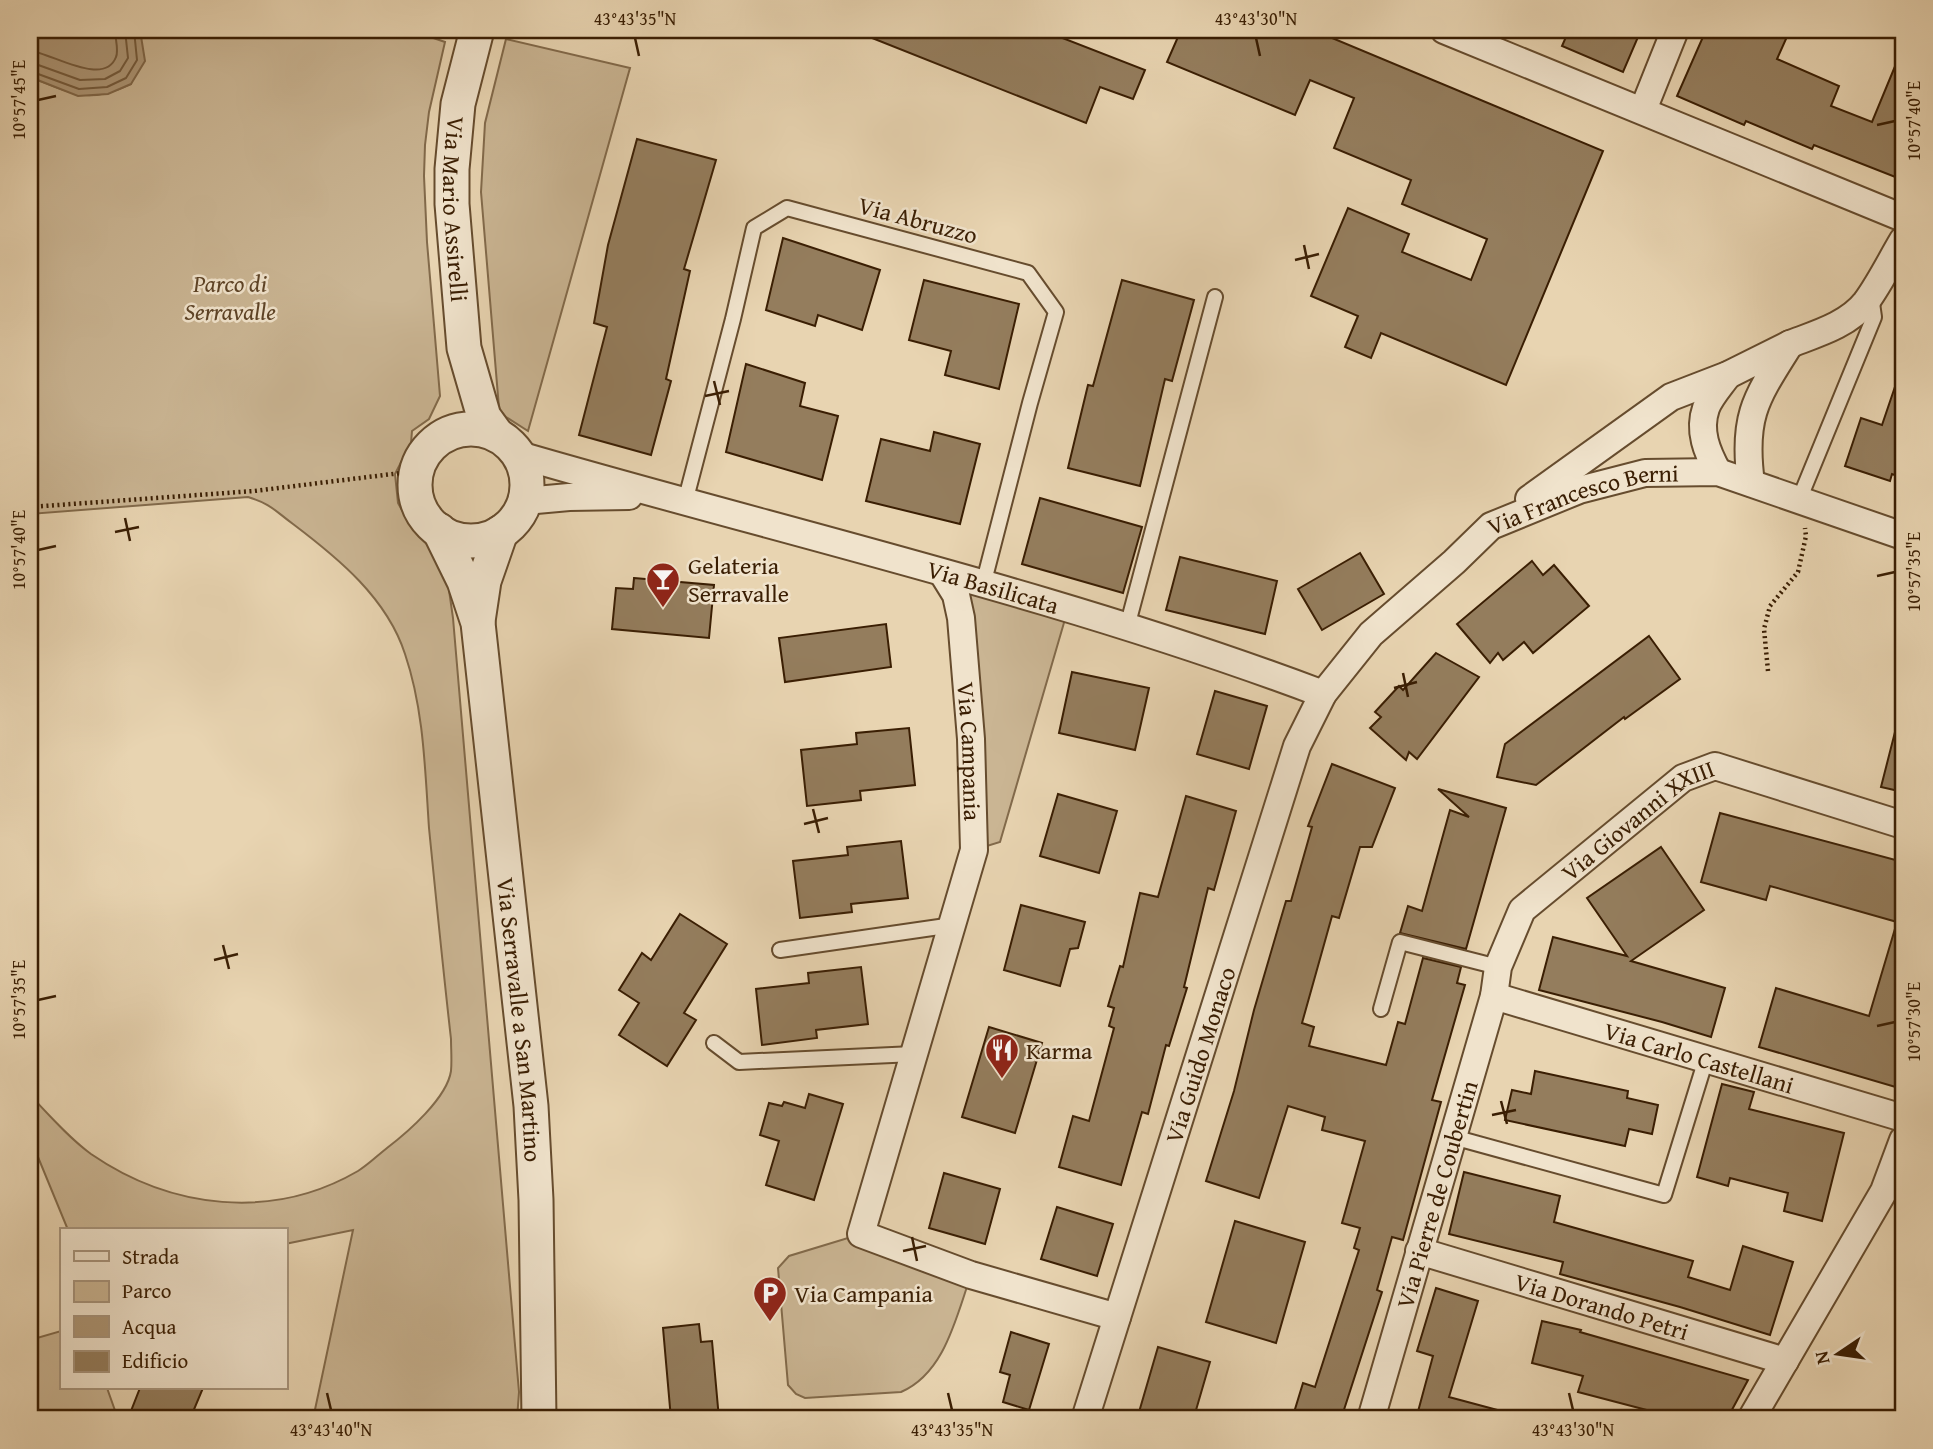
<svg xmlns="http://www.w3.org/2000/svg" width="1933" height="1449" font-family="'Gentium Book Plus',serif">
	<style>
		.green { fill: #cab593; stroke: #826a4b; stroke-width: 2 }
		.water { fill: #ad9676; stroke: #7f6648; stroke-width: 2 }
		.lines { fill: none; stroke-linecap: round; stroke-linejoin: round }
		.shore { stroke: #745a3c; stroke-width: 2 }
		.building { fill: #947d5d; stroke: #3a1e03; stroke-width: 2 }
		.service-casing { stroke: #664c2e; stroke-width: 18 }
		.minor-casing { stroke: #664c2e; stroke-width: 30 }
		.tertiary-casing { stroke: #664c2e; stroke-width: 37 }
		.path { stroke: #3a1e03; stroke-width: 4.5; stroke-dasharray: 2 3.5; stroke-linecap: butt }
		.service { stroke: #f0e3cc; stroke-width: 14 }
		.minor { stroke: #f0e3cc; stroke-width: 26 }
		.tertiary { stroke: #f0e3cc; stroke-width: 33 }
		.ticks { fill: none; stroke: #3a1e03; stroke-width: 2.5 }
		.labels { text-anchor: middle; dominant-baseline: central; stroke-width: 5; stroke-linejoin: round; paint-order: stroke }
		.street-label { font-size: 24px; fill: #3a1e03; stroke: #f0e3cc }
		.park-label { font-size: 24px; font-style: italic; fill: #5e4427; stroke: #f0e3cc }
		.poi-label { font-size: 24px; fill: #3a1e03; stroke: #f0e3cc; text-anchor: start }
		.neatline { fill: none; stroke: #3a1e03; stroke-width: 2.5 }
		.ticks-label { font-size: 18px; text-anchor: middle; fill: #3a1e03 }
	</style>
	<rect width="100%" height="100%" fill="#e8d4b1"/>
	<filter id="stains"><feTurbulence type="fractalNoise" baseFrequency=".00286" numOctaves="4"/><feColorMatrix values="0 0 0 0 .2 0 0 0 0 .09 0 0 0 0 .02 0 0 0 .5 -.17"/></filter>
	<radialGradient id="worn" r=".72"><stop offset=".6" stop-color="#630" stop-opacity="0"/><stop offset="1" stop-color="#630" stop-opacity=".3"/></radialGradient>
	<g class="green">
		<path d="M140,30H410L445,42L429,112L425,145L424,176L427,242L440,396L429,419L412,431L411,443L395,474L398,503L409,523L439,554L448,583L453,618L519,1392L517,1419H313L353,1230L285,1244V1230H68L38,1157L30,1159V1095C49,1115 69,1138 91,1154C171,1209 272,1221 358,1171C368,1165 378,1155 387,1148C408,1132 447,1098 451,1071C452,1061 451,1049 451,1039C443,969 436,898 429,828C425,770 424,710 405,654C387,598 338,558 293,524C274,510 271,504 248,497L30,514V77C72,93 87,105 131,84Z"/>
		<path d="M506,39L630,68L528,431L506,417L499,408L481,192L485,123Z"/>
		<path d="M943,574L1068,609L1000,842L974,850Z"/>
		<path d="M861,1234L971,1275C956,1317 945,1373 901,1392L805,1398L796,1394L788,1385L778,1268L789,1256Z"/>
		<path d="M61,1331V1388H107L118,1419H30V1340Z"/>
	</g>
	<path class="water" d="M30,30H140L145,61L131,84L108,94L78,96L30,77Z"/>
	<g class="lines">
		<g class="shore">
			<path d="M30,51C50,52 104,88 116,57C119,50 115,38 115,30"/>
			<path d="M30,62L80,80L105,79L120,71L128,58L125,30"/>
			<path d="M30,71L79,89L107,87L126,78L137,60L134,30"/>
		</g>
	</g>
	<g class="building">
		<path d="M852,30H1042L1145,70L1133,99L1100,87L1086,123Z"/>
		<path d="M1181,30H1313L1603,151L1506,385L1381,333L1371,358L1345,347L1358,316L1311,296L1348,208L1409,234L1402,252L1471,280L1487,239L1402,204L1411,180L1334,148L1354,98L1310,80L1295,115L1167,62Z"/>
		<path d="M1569,30H1641L1623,72L1562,46Z"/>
		<path d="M1706,30H1790L1777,59L1839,86L1831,106L1872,122L1903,47V180L1814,145L1812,149L1746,121L1744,125L1677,96Z"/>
		<path d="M637,139L716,160L684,269L690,271L666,379L671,381L651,455L579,435L607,327L594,323L608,245Z"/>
		<path d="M783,238L880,270L862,330L818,315L815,326L766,310Z"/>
		<path d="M924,280L1019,304L999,389L945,375L951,351L909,340Z"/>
		<path d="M1122,280L1194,300L1172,381L1165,379L1140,486L1068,468L1088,385L1093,386Z"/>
		<path d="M746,364L805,383L800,406L838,416L822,480L726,452Z"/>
		<path d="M1900,372L1903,373V478L1892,474L1890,481L1845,466L1861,418L1882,425Z"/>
		<path d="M934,432L980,444L960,524L866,501L881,439L930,451Z"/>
		<path d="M1040,498L1142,527L1123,593L1022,564Z"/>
		<path d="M1360,553L1384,594L1322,630L1298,589Z"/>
		<path d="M1180,557L1277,581L1265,634L1166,610Z"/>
		<path d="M1532,561L1543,575L1554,565L1589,606L1533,653L1524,642L1503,660L1498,653L1490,663L1457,624Z"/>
		<path d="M634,578L714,585L709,638L612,629L616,588L633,589Z"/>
		<path d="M886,624L891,667L785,682L779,638Z"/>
		<path d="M1649,636L1680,679L1625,719L1624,717L1536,785L1497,777L1505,744Z"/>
		<path d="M1436,653L1479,677L1417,759L1409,752L1406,760L1370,728L1381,717L1375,712L1399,686L1403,690Z"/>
		<path d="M1072,672L1149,688L1135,750L1059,733Z"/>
		<path d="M1215,691L1267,706L1249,769L1197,754Z"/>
		<path d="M909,728L915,785L860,791L861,800L807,806L801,750L857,744L856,733Z"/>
		<path d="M1896,728L1903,729V792L1881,787Z"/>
		<path d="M1332,764L1395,788L1372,847H1360L1339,918L1332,916L1302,1023L1314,1027L1309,1046L1386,1065L1398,1022L1405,1024L1423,958L1461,967L1457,983L1465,985L1432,1100L1441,1102L1403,1240L1392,1237L1377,1290L1382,1292L1341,1419H1292L1303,1383L1315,1387L1359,1250L1354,1248L1360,1228L1342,1223L1365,1141L1322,1130L1325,1117L1288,1106L1259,1198L1206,1181L1234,1091L1254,1010L1286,901H1291L1312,827L1308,826Z"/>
		<path d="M1438,789L1506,808L1466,949L1400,933L1408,906L1422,911L1450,810L1469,817Z"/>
		<path d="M1058,794L1117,811L1099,873L1040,856Z"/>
		<path d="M1186,796L1236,811L1214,890L1208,888L1184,987L1187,988L1169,1046L1166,1045L1148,1114L1142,1112L1121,1185L1059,1167L1073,1116L1089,1121L1114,1028L1109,1026L1114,1008L1108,1006L1120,966L1123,967L1140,893L1158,897Z"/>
		<path d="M1720,813L1903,862V1075L1899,1088L1759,1047L1776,988L1869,1016L1897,922L1770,886L1766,900L1701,882Z"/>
		<path d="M901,841L908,898L851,904L852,912L800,918L793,861L848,855L847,847Z"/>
		<path d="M1661,847L1704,910L1631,961L1725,988L1711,1037L1662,1022L1539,990L1553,937L1627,956L1587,898Z"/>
		<path d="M1021,905L1085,922L1078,948L1070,949L1060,986L1004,970Z"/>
		<path d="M680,914L727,944L684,1013L696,1020L667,1066L619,1035L639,1003L619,990L642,953L651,960Z"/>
		<path d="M861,967L868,1024L816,1030L817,1038L762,1045L756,989L809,983L808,973Z"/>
		<path d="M989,1027L1042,1043L1015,1133L962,1117Z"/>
		<path d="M1535,1071L1628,1091L1627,1098L1658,1105L1652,1134L1629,1129L1625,1146L1505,1120L1512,1090L1531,1094Z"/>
		<path d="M1722,1084L1754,1092L1749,1109L1844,1133L1822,1221L1784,1211L1788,1193L1730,1178L1728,1186L1697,1177Z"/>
		<path d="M809,1094L843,1104L814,1200L766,1185L779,1141L760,1135L769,1103L782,1106L784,1102L805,1108Z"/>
		<path d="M1464,1172L1560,1196L1554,1222L1693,1261L1688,1277L1730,1290L1743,1246L1793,1262L1770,1335L1680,1307L1560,1274L1563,1262L1449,1234Z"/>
		<path d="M944,1173L1000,1189L985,1244L929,1228Z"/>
		<path d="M1057,1207L1113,1224L1097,1276L1041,1259Z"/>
		<path d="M1235,1221L1305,1242L1276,1343L1206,1322Z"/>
		<path d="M1436,1288L1478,1301L1449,1397L1505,1412L1504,1419H1416L1433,1356L1417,1351Z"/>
		<path d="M1542,1321L1581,1330L1580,1332L1748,1380L1727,1419H1681L1578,1392L1583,1376L1532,1363Z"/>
		<path d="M699,1324L701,1342L712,1341L719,1419H671L663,1328Z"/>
		<path d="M1011,1332L1049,1344L1029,1410L1003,1402L1010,1375L1000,1372Z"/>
		<path d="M1158,1347L1210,1362L1194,1417L1184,1414L1182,1419H1137Z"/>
		<path d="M140,1388H203L190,1419H151L131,1411Z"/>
	</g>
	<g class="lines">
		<g class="service-casing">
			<g id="service">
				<path d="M1799,500L1874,317L1871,296"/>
				<path d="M685,502L733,319L754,228L787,208L1028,273L1056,312L1030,403L983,585"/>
				<path d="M1127,627L1215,297"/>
				<path d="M780,950L953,925"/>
				<path d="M1381,1009L1400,942L1498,967"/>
				<path d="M714,1043L739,1062L914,1054"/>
				<path d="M1453,1137L1664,1195L1706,1059"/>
			</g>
		</g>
		<g class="minor-casing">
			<g id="minor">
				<path d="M1444,30L1903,218"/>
				<path d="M1643,110L1675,30"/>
				<path d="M1790,344C1816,334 1848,325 1866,302C1880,283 1891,260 1903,240"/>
				<path id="s1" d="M519,455C787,533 1061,595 1323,694"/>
				<path d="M1718,472C1707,452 1698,431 1706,408C1710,397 1721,385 1728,375"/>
				<path d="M1529,499L1671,397L1728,375L1790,344C1756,398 1742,416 1751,483"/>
				<path d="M525,501L569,497L629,496"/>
				<path id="s2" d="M943,574L956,595L961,618L971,739L974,850L861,1234L971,1275L1117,1317"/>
				<path id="s3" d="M1494,996L1903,1118"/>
				<path id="s4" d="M1419,1251L1785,1361"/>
				<path id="s5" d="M1085,1419L1297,746L1323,694L1371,634L1454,562L1491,526L1579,490L1645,473L1718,472L1903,536"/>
				<path id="s6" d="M1371,1419L1494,996L1498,967L1522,910L1683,778L1715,766L1903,825"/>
				<path d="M1751,1419L1884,1191L1903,1140"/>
			</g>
		</g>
		<g class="tertiary-casing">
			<g id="tertiary">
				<path id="s7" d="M477,30L458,104L452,169V204L464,348L484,417L497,435"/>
				<circle cx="471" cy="485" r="56"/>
				<path id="s8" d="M439,530L464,581L478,623L531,1106L536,1200L539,1419"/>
				<path d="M478,621L484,581L501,532"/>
			</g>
		</g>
		<g class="path">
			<path d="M30,507L254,491L417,471"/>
			<path d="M1768,671L1764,629L1770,606L1798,572L1806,536L1805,528"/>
		</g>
		<use href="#service" class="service"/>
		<use href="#minor" class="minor"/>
		<use href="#tertiary" class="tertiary"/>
	</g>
	<path class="ticks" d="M635,38L639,56M1256,38L1260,56M38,100L56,96M1877,125L1895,121M1304,245L1309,269M1295,260L1319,254M714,381L720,405M705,396L729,391M125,518L130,541M115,532L139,527M38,550L56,546M1877,576L1895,572M1403,673L1408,697M1394,688L1417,682M813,809L819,833M804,824L828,818M223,945L229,969M214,960L238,954M38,1000L56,996M1877,1026L1895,1022M1501,1101L1507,1124M1492,1115L1516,1110M912,1237L917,1261M903,1251L926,1246M327,1393L331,1410M948,1393L952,1410M1569,1393L1573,1410"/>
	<defs>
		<g id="bar-pin" transform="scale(1.75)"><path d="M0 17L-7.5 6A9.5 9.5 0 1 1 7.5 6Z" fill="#8f2418" stroke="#f0e3cc"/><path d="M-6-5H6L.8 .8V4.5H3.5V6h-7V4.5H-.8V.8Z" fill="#fff"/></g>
		<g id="restaurant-pin" transform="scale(1.75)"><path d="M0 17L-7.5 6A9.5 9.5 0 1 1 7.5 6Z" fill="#8f2418" stroke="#f0e3cc"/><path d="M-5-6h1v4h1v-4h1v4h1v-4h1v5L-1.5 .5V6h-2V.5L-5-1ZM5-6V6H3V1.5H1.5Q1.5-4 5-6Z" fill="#fff"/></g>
		<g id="parking-pin" transform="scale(1.75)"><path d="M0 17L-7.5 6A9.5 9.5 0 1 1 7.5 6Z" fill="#8f2418" stroke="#f0e3cc"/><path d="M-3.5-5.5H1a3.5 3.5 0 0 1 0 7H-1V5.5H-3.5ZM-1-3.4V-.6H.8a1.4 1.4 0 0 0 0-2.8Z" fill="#fff"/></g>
	</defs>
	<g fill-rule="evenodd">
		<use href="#bar-pin" x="663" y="579"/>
		<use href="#restaurant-pin" x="1002" y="1050"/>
		<use href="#parking-pin" x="770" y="1293"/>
	</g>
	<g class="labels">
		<g class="street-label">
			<text stroke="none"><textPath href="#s7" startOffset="182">Via Mario Assirelli</textPath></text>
			<text transform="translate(918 220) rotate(15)">Via Abruzzo</text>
			<text stroke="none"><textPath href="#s5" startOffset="1099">Via Francesco Berni</textPath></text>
			<text stroke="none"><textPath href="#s1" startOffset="492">Via Basilicata</textPath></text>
			<text stroke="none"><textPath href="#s2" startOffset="182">Via Campania</textPath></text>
			<text stroke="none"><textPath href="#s6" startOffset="679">Via Giovanni XXIII</textPath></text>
			<text stroke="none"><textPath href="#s8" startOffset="500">Via Serravalle a San Martino</textPath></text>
			<text stroke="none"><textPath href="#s5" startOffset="382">Via Guido Monaco</textPath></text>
			<text stroke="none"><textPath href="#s3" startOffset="214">Via Carlo Castellani</textPath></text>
			<text stroke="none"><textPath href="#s6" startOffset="234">Via Pierre de Coubertin</textPath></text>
			<text stroke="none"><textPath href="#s4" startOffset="191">Via Dorando Petri</textPath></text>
		</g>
		<g class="park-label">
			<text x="230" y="283">Parco di<tspan x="230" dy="28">Serravalle</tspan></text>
		</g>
		<g class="poi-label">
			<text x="688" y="565">Gelateria<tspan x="688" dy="28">Serravalle</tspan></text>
			<text x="1026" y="1050">Karma</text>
			<text x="794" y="1293">Via Campania</text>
		</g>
	</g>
	<rect width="1933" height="1449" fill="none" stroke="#e8d4b1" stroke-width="77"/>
	<rect x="60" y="1228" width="228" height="161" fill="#f0e3cc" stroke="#a7947c" stroke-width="2"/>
	<rect x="74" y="1251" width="35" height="10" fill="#f0e3cc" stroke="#a7947c" stroke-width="2"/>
	<text x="122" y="1264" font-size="21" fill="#3a1e03">Strada</text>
	<rect x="74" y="1281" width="35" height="21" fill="#cab593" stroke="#a7947c" stroke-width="2"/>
	<text x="122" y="1298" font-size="21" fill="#3a1e03">Parco</text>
	<rect x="74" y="1316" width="35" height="21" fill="#ad9676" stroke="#a7947c" stroke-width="2"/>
	<text x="122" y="1334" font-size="21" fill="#3a1e03">Acqua</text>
	<rect x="74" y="1351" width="35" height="21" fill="#947d5d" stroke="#a7947c" stroke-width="2"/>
	<text x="122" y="1368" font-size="21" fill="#3a1e03">Edificio</text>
	<g transform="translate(1838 1354) rotate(257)" stroke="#f0e3cc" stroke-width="5" paint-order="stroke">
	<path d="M0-5L12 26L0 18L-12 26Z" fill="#3a1e03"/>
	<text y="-10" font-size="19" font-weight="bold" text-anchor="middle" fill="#3a1e03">N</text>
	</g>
	<rect x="38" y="38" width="1857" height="1372" class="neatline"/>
	<g class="ticks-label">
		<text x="635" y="25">43°43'35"N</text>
		<text x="1256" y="25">43°43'30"N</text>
		<text transform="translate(19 100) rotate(-90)" y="6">10°57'45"E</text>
		<text transform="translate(1914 121) rotate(-90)" y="6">10°57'40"E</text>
		<text transform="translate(19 550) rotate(-90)" y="6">10°57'40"E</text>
		<text transform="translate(1914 572) rotate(-90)" y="6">10°57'35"E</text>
		<text transform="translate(19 1000) rotate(-90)" y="6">10°57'35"E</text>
		<text transform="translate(1914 1022) rotate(-90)" y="6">10°57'30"E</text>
		<text x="331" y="1436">43°43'40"N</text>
		<text x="952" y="1436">43°43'35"N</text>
		<text x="1573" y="1436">43°43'30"N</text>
	</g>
	<rect width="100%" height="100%" filter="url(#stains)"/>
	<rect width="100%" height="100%" fill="url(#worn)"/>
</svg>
